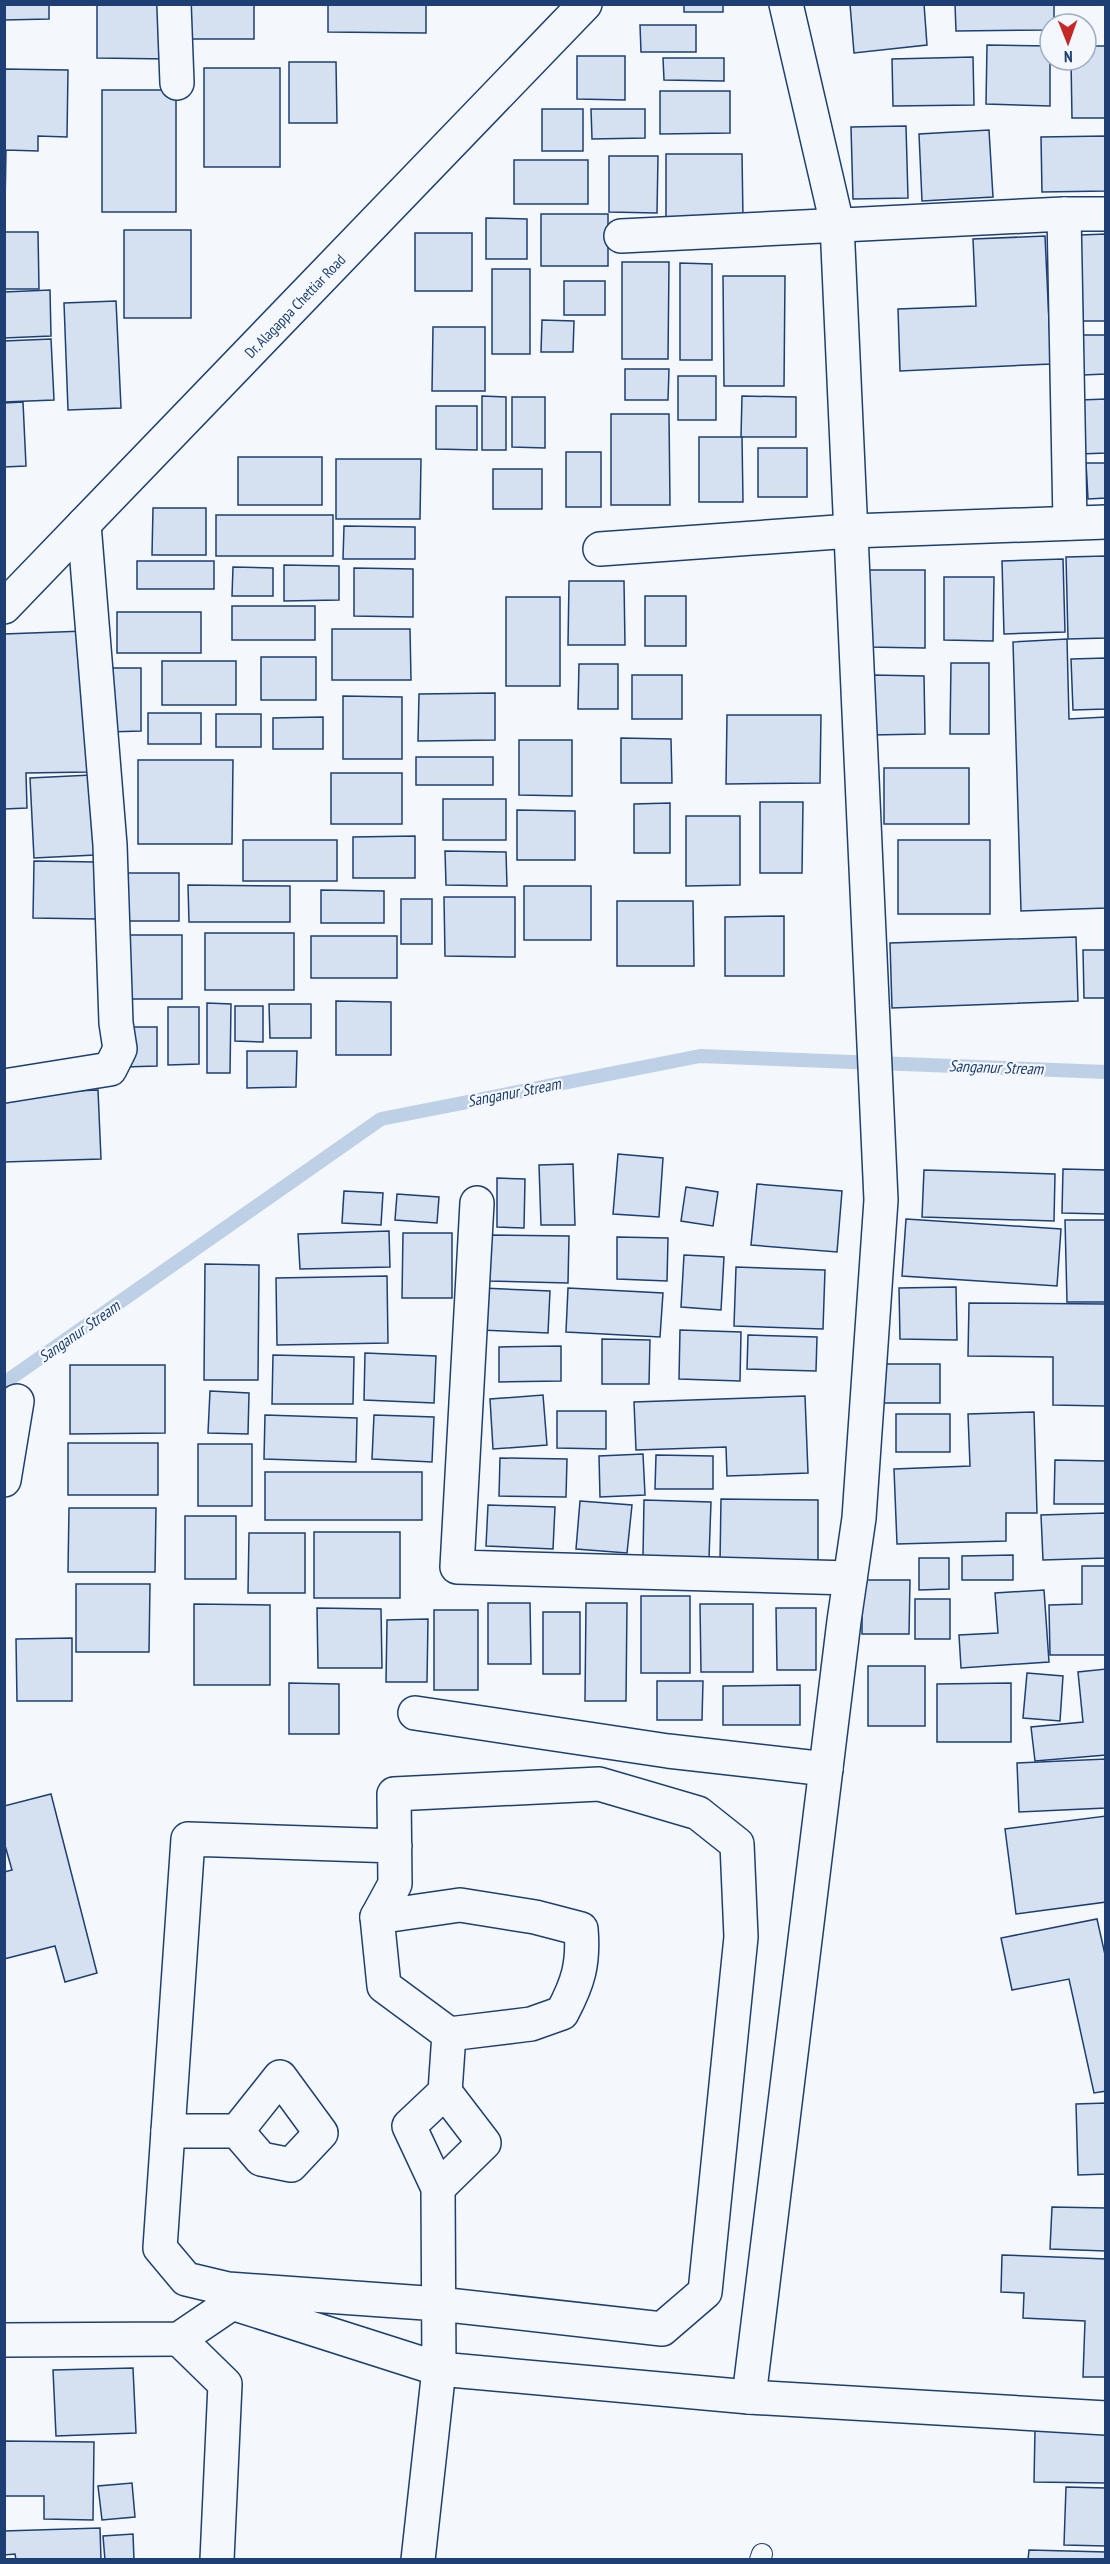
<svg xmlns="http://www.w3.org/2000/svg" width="1110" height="2564" font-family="'PT Sans Narrow',sans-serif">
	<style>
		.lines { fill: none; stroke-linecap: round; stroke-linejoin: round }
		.stream { stroke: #bed0e5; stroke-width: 14 }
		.building { fill: #d5e0f0; stroke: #1d3f73; stroke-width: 1.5 }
		.service-casing { stroke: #1d3f73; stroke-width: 22 }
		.minor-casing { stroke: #1d3f73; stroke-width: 36 }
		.tertiary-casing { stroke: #1d3f73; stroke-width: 36 }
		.service { stroke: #f4f7fb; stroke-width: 20 }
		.minor { stroke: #f4f7fb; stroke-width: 33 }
		.tertiary { stroke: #f4f7fb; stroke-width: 33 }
		.labels { text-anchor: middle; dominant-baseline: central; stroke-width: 4.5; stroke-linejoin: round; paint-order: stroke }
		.street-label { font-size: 15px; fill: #1d3f73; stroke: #f4f7fb }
		.water-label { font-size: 16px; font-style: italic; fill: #1d3f73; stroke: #f4f7fb }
	</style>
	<rect width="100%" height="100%" fill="#f4f7fb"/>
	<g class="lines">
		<path class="stream" d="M4,1383L381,1119L700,1056L1106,1072"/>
	</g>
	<g class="building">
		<path d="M4,4H49V19L4,20Z"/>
		<path d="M97,4H169V59L97,58Z"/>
		<rect x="177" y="4" width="77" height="35"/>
		<path d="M328,4H426V33L328,32Z"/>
		<rect x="684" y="4" width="39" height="8"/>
		<path d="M850,4H924L927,45L854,53Z"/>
		<path d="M955,4H1054V24H1050V30L956,31Z"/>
		<path d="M640,25H696V52H641Z"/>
		<path d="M987,45L1050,46V106L986,104Z"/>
		<path d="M1086,46H1106V118H1072L1071,60H1086Z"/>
		<path d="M577,56H625V100L577,99Z"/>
		<path d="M973,57L974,105L893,106L892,59Z"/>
		<path d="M663,58H724V81L664,80Z"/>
		<path d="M289,62H336L337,123H289Z"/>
		<rect x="204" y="68" width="76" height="99"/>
		<path d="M4,69L68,70L67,137L38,136V151L6,150L5,207Z"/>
		<rect x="102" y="90" width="74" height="122"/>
		<path d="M660,91H730V133L660,134Z"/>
		<rect x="542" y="109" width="41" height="42"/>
		<path d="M591,109H645V138L592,139Z"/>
		<path d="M906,126L908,198L853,199L851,127Z"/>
		<path d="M989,130L993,197L922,201L919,134Z"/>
		<path d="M1106,136V191L1042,192L1041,137Z"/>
		<path d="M666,154H742L743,219H666Z"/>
		<path d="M609,156H658L657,213L609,212Z"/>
		<rect x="514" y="160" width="74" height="44"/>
		<rect x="541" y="214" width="67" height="52"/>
		<path d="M486,218L527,219V259H486Z"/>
		<rect x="124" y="230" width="67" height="88"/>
		<path d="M4,232H38L39,289H4Z"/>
		<rect x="415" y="233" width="57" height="58"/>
		<path d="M1106,234V321H1083L1080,235Z"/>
		<path d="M1045,236L1051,364L900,371L898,309L976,306L973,239Z"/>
		<path d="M622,262H669L668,359H622Z"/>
		<path d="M680,263L712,264V360H680Z"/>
		<rect x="492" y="269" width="38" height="85"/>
		<path d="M723,276H785L784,386H724Z"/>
		<rect x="564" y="281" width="41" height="34"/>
		<path d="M50,290L51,336L4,338V292Z"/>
		<path d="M116,301L121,408L68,410L64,303Z"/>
		<path d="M542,320L574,321L573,352H541Z"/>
		<path d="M433,327H485V391H432Z"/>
		<path d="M1082,335H1106V374L1083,375Z"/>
		<path d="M51,339L54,400L4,402V341Z"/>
		<path d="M625,369H669L668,400H625Z"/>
		<rect x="678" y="376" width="38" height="44"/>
		<path d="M482,396L506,397V450H482Z"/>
		<path d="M742,396L796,397V437H741Z"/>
		<path d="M512,397H545V448L512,447Z"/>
		<path d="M1106,399V453L1080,454V400Z"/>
		<path d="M23,402L26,466L4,467V403Z"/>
		<path d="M436,406H477V450L436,449Z"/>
		<path d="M611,414H669L670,505H611Z"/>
		<path d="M699,437H742L743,502H699Z"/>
		<rect x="758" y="448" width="49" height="49"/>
		<rect x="566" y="452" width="35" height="55"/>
		<rect x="238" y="457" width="84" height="48"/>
		<path d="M336,459H421L420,519H336Z"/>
		<path d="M1086,463H1106V498L1088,499Z"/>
		<rect x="493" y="469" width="49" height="40"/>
		<path d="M153,508H206V555H152Z"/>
		<rect x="216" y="515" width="117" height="41"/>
		<path d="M344,526L415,527V559H343Z"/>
		<path d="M1106,556V638L1068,639L1066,557Z"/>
		<path d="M1063,559L1065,632L1004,634L1002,561Z"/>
		<rect x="137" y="561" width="77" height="28"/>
		<path d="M284,565L339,566V600L284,601Z"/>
		<path d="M233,567L273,568V596H232Z"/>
		<path d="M354,568L413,569V617L354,616Z"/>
		<path d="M868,570H925V648L868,647Z"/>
		<path d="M944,577H994L993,641L944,640Z"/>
		<path d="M569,581H624L625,645H568Z"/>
		<rect x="645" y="596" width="41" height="50"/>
		<rect x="506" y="597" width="54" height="89"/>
		<rect x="232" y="606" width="83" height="34"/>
		<rect x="117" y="612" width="84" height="41"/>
		<path d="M332,629H410L411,680H332Z"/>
		<path d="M85,631L88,772L26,773L27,808L4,809V634Z"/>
		<path d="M1067,639L1069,719L1106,717V908L1021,911L1013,642Z"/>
		<rect x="261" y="657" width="55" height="43"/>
		<path d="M1106,658V709L1073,710L1071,659Z"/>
		<rect x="162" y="661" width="74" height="44"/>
		<path d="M951,663H989V734H950Z"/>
		<path d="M579,664H618V709H578Z"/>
		<path d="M108,668H141V731L108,732Z"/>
		<rect x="632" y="675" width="50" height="44"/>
		<path d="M873,675L924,676L925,734L872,735Z"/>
		<path d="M495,693V740L418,741L419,694Z"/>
		<path d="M343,696L402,697V759H343Z"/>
		<rect x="148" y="713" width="53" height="31"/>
		<rect x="216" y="714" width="45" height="33"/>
		<path d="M727,715H821L820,783L726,784Z"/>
		<path d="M323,717V749H273V718Z"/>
		<path d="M621,738L671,739L672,783H621Z"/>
		<path d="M519,740H572V796L519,795Z"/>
		<rect x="416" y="757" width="77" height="28"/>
		<path d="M138,760H233L232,844H138Z"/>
		<rect x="884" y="768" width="85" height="56"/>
		<rect x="331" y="773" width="71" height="51"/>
		<path d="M91,775L95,855L34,858L30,778Z"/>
		<rect x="443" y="799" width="63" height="41"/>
		<path d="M760,802H803L802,873H760Z"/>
		<path d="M670,803V853H634V804Z"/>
		<path d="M517,810L575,811V860H517Z"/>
		<path d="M686,816H740V885L686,886Z"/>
		<path d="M415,836V878H353V837Z"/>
		<rect x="243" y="840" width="94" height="41"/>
		<rect x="898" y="840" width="92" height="74"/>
		<path d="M445,851L506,852L507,886L446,885Z"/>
		<path d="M34,861L96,862V919L33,918Z"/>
		<rect x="126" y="873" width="53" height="48"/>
		<path d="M188,885L290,886V922H189Z"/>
		<rect x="524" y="886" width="67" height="54"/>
		<path d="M321,890L384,891V923H321Z"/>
		<path d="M444,897H515V957L445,956Z"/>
		<rect x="401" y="899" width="31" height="45"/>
		<path d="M617,901H693L694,966H617Z"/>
		<path d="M784,916V976H725V917Z"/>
		<rect x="205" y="933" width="89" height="57"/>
		<path d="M122,935H182V999H123Z"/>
		<rect x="311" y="936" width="86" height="42"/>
		<path d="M1076,937L1078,1001L892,1008L890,943Z"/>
		<path d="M1083,950H1106V998H1084Z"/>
		<path d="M336,1001L391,1002V1055H336Z"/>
		<path d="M207,1003L231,1004L230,1073H207Z"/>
		<path d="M269,1004H311V1038H270Z"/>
		<path d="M235,1006H263V1042L235,1041Z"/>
		<path d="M168,1007H199V1064L168,1065Z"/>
		<path d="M124,1027H157V1066L124,1067Z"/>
		<path d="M247,1051H297L296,1087L247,1088Z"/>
		<path d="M98,1090L101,1159L4,1162V1094Z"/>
		<path d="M618,1154L663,1158L659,1217L613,1214Z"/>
		<path d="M573,1164L575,1225H541L539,1165Z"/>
		<path d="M1063,1169L1106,1170V1214L1062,1213Z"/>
		<path d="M924,1170L1055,1174L1054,1221L922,1217Z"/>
		<path d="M497,1178L525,1179L524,1228L497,1227Z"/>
		<path d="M757,1184L842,1191L837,1252L751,1245Z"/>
		<path d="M686,1187L718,1192L713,1226L681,1221Z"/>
		<path d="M344,1191L383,1193L381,1225L342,1223Z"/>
		<path d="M397,1194L439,1197L437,1223L395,1220Z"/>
		<path d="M906,1219L1061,1229L1057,1286L902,1276Z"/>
		<path d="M1065,1220H1106V1302H1067Z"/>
		<path d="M389,1231L390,1267L300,1269L298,1234Z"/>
		<path d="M403,1233H452V1298H402Z"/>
		<path d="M490,1235L569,1236L568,1283L488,1281Z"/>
		<path d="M617,1237L668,1238L667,1281L617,1279Z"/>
		<path d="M684,1255L724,1257L721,1310L681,1307Z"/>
		<path d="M205,1264L259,1265L258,1380H204Z"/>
		<path d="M736,1267L825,1270L823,1329L734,1326Z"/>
		<path d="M387,1276L388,1343L277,1345L276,1278Z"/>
		<path d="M956,1287L957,1340L900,1339L899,1288Z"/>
		<path d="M482,1288L550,1291L548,1333L480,1330Z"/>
		<path d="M568,1288L663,1293L660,1337L566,1332Z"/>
		<path d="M969,1303L1106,1304V1406L1053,1405V1357L968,1356Z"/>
		<path d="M680,1330L741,1332L740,1381L679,1379Z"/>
		<path d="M748,1335L817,1337L816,1371L747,1369Z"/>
		<path d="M602,1339L650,1340L649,1384H602Z"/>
		<path d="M561,1346V1381L499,1382V1347Z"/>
		<path d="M365,1353L436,1356L434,1403L364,1400Z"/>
		<path d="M273,1355L354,1357L353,1404H272Z"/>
		<path d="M880,1364H940V1403H879Z"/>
		<path d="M70,1365H165V1433L70,1434Z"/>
		<path d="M210,1391L249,1393L248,1434L208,1433Z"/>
		<path d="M543,1395L547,1445L493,1449L490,1399Z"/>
		<path d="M805,1396L808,1473L727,1476L726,1447L636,1450L634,1402Z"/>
		<path d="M557,1411H606V1449L557,1448Z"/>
		<path d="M1034,1412L1037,1513H1006V1541L897,1544L894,1469L970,1466L968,1414Z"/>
		<rect x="896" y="1414" width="54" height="38"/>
		<path d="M265,1415L357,1418L356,1462L264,1459Z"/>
		<path d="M374,1415L434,1417L432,1462L372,1459Z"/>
		<rect x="68" y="1443" width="90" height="52"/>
		<rect x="198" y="1444" width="54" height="62"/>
		<path d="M643,1454L645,1495L600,1497L599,1456Z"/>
		<path d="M656,1455L713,1456V1489H655Z"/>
		<path d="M500,1458L567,1459L566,1497L499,1496Z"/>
		<path d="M1055,1460L1106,1461V1504H1054Z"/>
		<rect x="265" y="1472" width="157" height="48"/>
		<path d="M721,1499L818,1500V1563L720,1562Z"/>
		<path d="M644,1500L711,1502L709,1558L643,1556Z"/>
		<path d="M580,1501L632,1505L627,1553L576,1549Z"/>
		<path d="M488,1505L555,1507L553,1549L486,1546Z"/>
		<path d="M69,1508H156L155,1572H68Z"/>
		<path d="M1106,1513V1558L1043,1560L1041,1515Z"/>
		<rect x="185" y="1516" width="51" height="63"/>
		<rect x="314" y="1532" width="86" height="66"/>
		<path d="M249,1533H305V1593H248Z"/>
		<path d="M1013,1555V1580H962V1556Z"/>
		<path d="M919,1558H949V1589L919,1590Z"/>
		<path d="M1082,1566H1106V1655H1050L1049,1605L1082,1604Z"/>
		<path d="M862,1580H910L909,1634H862Z"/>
		<path d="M76,1584H150L149,1652H76Z"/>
		<path d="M1044,1590L1049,1662L961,1668L959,1635L998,1633L995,1593Z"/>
		<rect x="641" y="1596" width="49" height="77"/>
		<rect x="915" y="1599" width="35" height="40"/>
		<path d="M488,1603H530L531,1664H488Z"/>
		<path d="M586,1603H627L626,1701H585Z"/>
		<path d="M194,1604L270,1605V1685H194Z"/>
		<path d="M700,1604H753V1672H701Z"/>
		<path d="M317,1608L381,1609L382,1668H318Z"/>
		<path d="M776,1608H816V1670H777Z"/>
		<rect x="434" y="1610" width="44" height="80"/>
		<rect x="543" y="1612" width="37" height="62"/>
		<path d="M428,1619L427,1682H386L387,1620Z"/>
		<path d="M72,1638V1701H17L16,1639Z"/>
		<rect x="868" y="1666" width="57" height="60"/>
		<path d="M1106,1669V1755L1035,1761L1031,1727L1083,1722L1078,1672Z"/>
		<path d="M1027,1673L1063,1676L1060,1721L1023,1718Z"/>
		<path d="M657,1681H703L702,1720H657Z"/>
		<path d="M289,1683L339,1684V1734H289Z"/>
		<path d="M1011,1683V1742H937V1684Z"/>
		<path d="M800,1685V1725H723V1686Z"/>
		<path d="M1106,1759V1808L1019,1812L1017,1763Z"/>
		<path d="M51,1794L97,1973L65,1982L55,1946L4,1959V1872L12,1870L4,1842V1806Z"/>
		<path d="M1106,1816V1902L1016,1914L1005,1829Z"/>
		<path d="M1097,1919L1106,1959V2091L1094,2093L1069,1979L1012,1990L1001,1938Z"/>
		<path d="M1106,2103V2174L1078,2175L1076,2104Z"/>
		<path d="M1052,2207L1106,2208V2251L1050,2249Z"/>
		<path d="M1002,2255L1106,2259V2377H1083L1085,2321L1023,2318L1024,2293L1001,2292Z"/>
		<path d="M133,2368L136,2433L56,2436L53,2370Z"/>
		<path d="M1035,2430L1106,2432V2483L1034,2482Z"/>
		<path d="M4,2441L94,2442L93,2520L44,2519V2496H4Z"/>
		<path d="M132,2483L135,2517L102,2520L98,2486Z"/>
		<path d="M1066,2487L1106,2488V2546L1064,2545Z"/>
		<path d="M100,2528L101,2560H16L15,2554L4,2555V2531Z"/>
		<path d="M133,2534L134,2560H105L103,2536Z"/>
		<path d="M1029,2550L1106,2552V2560H1028Z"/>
	</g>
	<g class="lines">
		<g class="service-casing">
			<path id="service" d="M760,2560L762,2554"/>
		</g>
		<g class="minor-casing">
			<g id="minor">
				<path d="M174,4L177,83"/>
				<path d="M1064,214L1070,523"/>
				<path d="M621,236L1064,214H1106"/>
				<path d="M600,549L851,531L1106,522"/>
				<path d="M4,1086L110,1069L120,1049L116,1023L110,845L84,524"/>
				<path d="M477,1203L457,1567L850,1578"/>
				<path d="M4,1480L17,1401"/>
				<path d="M415,1713L668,1751L826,1769"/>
				<path d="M377,1917L460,1905L535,1917L581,1929C584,1964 578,1983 562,2013L531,2024L449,2034"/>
				<path d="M168,2131H237L261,2159L291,2165L321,2133L280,2077L237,2131"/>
				<path d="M438,2188L484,2143L445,2092"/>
				<path d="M179,2339L225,2384L217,2560"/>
				<path d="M4,2340L179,2339L232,2303L439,2369L438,2188L409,2126L445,2092L449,2034L384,1986L377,1917L395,1884L394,1794L599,1784L698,1813L737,1844L741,1937L705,2292L662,2329L439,2304L228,2289L186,2279L160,2248L188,1839L395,1846"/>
				<path d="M749,2397L844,1621L859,1518L881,1200L837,224L786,4"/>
				<path d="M418,2560L439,2369L749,2397L1106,2418"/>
			</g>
		</g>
		<g class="tertiary-casing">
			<path id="tertiary" d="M4,607L585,4"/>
		</g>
		<use href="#service" class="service"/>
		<use href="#minor" class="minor"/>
		<use href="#tertiary" class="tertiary"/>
	</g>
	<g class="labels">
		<g class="street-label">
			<text transform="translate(295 306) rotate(-46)">Dr. Alagappa Chettiar Road</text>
		</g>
		<g class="water-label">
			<text transform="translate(996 1067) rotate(2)">Sanganur Stream</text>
			<text transform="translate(514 1092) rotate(-11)">Sanganur Stream</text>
			<text transform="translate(79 1331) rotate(-35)">Sanganur Stream</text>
		</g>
	</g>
	<rect width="1110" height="2564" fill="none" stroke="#1d3f73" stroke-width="12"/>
	<g transform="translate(1068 42) rotate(179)"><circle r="28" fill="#f4f7fb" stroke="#9eadc5" stroke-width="1.5"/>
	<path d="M0-4.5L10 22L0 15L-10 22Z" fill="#c62828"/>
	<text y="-9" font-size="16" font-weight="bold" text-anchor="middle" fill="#1d3f73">N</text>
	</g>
</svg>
